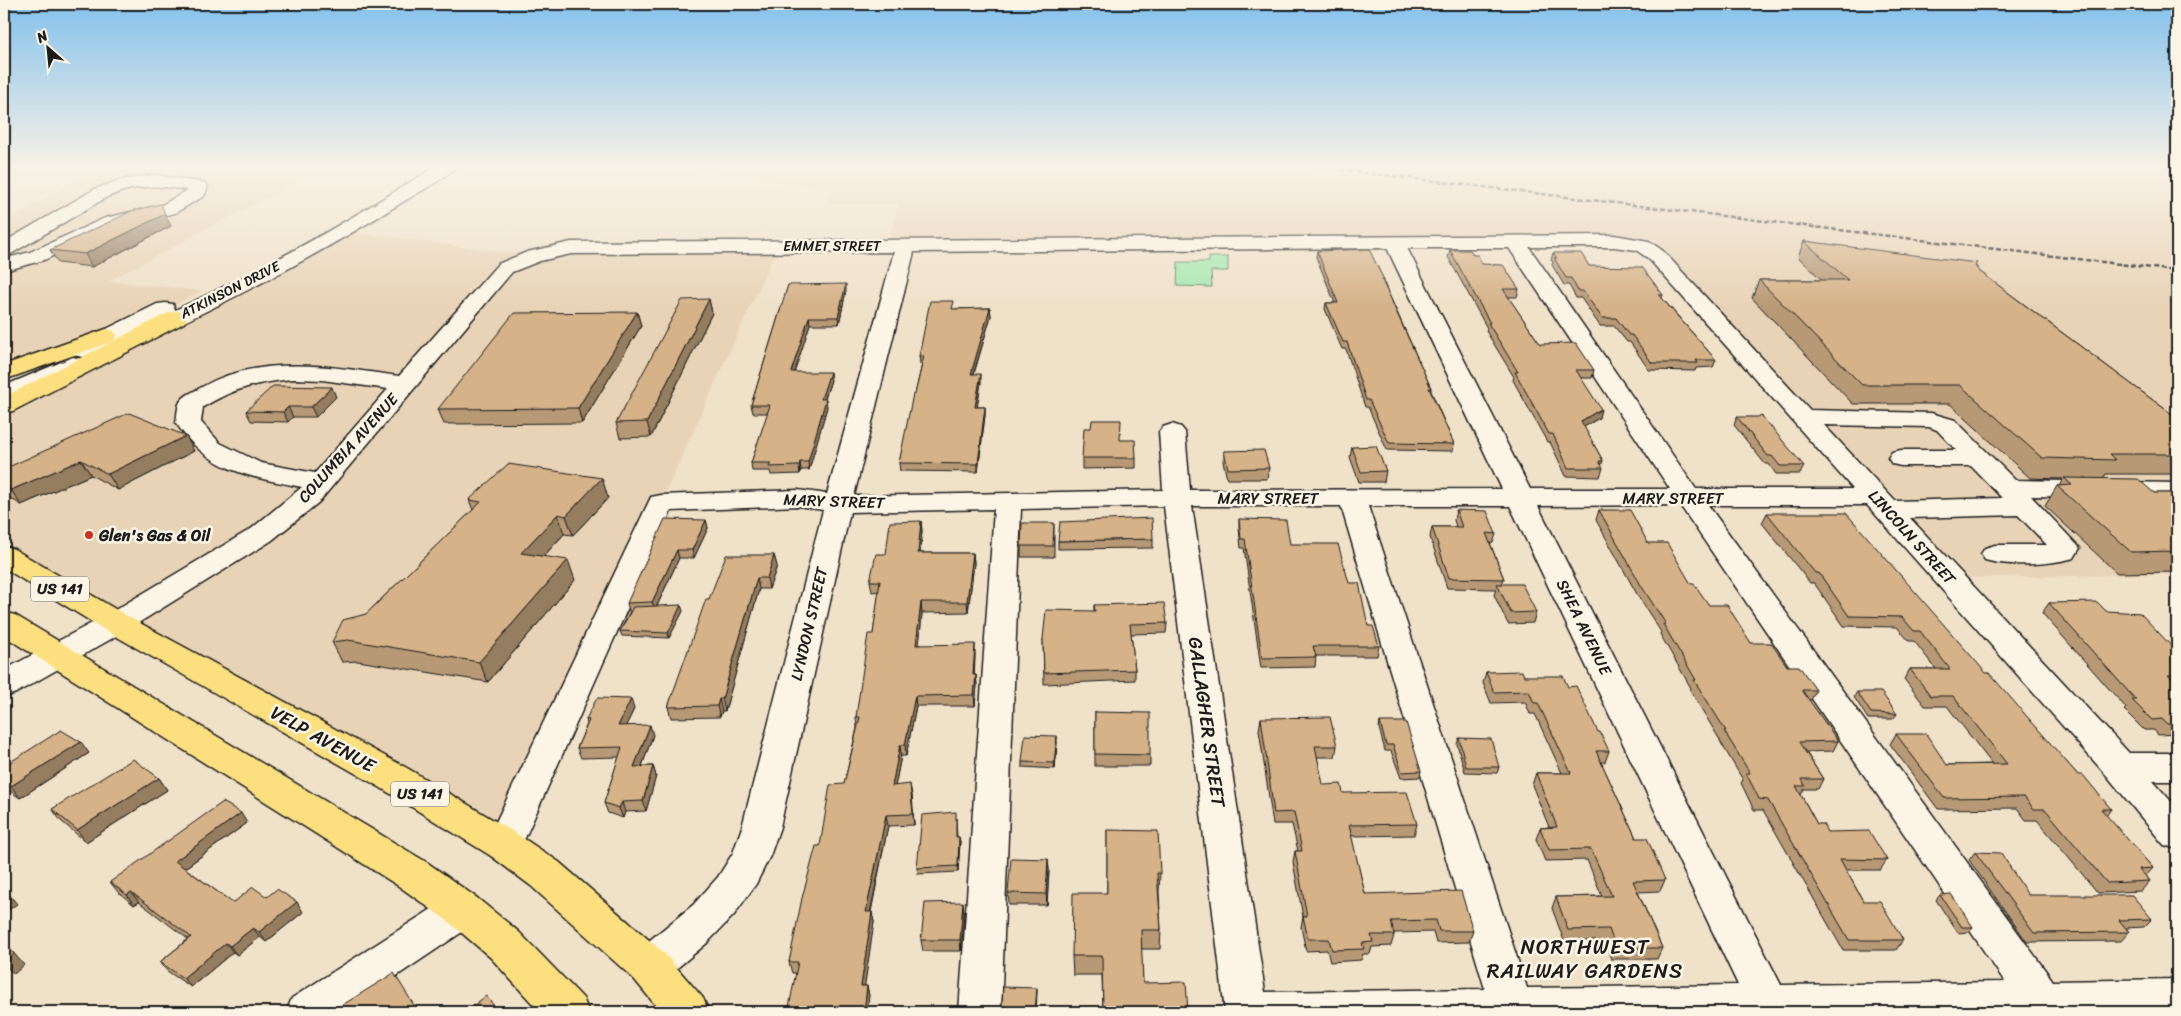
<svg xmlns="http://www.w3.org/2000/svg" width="2181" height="1016" font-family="Sriracha,sans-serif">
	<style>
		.built { fill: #e8d3b6 }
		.green { fill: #a7e8b1; stroke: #628266 }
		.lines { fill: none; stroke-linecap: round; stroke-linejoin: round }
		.minor-casing { stroke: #1c1c1c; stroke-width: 3 }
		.major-casing { stroke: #1c1c1c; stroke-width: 3 }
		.minor { fill: #fcf5e5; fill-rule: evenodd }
		.major { fill: #fce080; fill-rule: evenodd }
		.rail { stroke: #1c1c1c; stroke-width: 2.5; stroke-dasharray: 5 2.5; stroke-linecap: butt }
		.wall { fill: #b79975; stroke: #1c1c1c }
		.shaded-wall { fill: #957d5f; stroke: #1c1c1c }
		.building { fill: #d5b288; stroke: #1c1c1c }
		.poi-dot { fill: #c8321e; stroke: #fcf5e5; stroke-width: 2 }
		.labels { text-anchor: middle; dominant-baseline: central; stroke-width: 5; stroke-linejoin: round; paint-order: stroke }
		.far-street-label { font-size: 14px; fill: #1c1c1c; stroke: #fcf5e5 }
		.shield { fill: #fcf5e5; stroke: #5f5d58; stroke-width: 1 }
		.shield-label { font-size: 15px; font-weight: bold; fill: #1c1c1c }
		.street-label { font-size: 16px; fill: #1c1c1c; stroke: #fcf5e5 }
		.poi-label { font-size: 16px; font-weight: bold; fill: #1c1c1c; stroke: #fcf5e5; text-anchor: start }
		.near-street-label { font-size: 19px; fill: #1c1c1c; stroke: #fcf5e5 }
		.near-neighbourhood-label { font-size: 21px; letter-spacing: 1px; fill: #1c1c1c; stroke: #fcf5e5 }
	</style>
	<rect width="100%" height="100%" fill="#f0e1c9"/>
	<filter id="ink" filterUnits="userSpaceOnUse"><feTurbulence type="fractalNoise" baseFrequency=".02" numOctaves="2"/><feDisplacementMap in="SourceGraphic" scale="10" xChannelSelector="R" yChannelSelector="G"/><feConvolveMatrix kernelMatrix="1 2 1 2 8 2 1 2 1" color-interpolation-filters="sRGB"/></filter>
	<g filter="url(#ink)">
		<g class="built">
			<path d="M98,166H230L303,178L108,281L202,291L126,329L4,373V223Z"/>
			<path d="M679,166H2177V574L1949,578L1642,245L1660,243L1652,239L1612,235L889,239L898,204H828L834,190Z"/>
			<path d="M341,231L533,256L571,248L778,246L504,845L4,555V406Z"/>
		</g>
		<path class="green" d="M1209,257H1228V271H1211L1212,287L1177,286L1178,262H1209Z"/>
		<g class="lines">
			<g class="minor-casing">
				<g id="minor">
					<path d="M436,166H456C447,178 419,192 406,200C326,250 244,294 159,334L151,336L143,334L140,330L90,355L82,357L74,355L71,350L74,345L157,304L165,303L173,304L175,310C266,269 352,219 436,166Z"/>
					<path d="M155,175L205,183L208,187L204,196L175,213L118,226L44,260L4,271V259L30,252L105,218L162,205L188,190C156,185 138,184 107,197L11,254L4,256V242L95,189L120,180Z"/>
					<path d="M1614,235L1649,241L1663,251L1810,410L1931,413L1955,420L2015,480L2177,483V497L2173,498L2031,496L2080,548L2074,558C2049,565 2010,567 1985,560L1981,554L1985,548L1995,545H2047L2018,515L1910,518L2129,753H2177V781H2153L2177,808V849L2164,845L2108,777L1867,505H1708L2053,981L2177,979V1012H1225L1164,506L1021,509L1001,1012H959L994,509L850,512L780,827L770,856L756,884L734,915L707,943L664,979L649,985L634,979L628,966L634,953L693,905L718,877L733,853L742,827L823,510L798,506L671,511L517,856L504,861L491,856L485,845L651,497L661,495L798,490L827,494L894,252L571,254L540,261L512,272L319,502L271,541L127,630L16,693L4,697V670L105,616L251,529L302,487C250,477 208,471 176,423C177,417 177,410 179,404C182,396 193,392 200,388C260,353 334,367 399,376L498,264L527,252L571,242ZM1529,247H1614L1636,250L1649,259L1853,489H1696ZM1387,248L1502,489L1190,490L1185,432L1181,427L1172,424L1163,427L1159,432L1163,490L854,496L914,252ZM1407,248H1509L1670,489H1530ZM295,379L322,380L388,389L315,473L261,463L220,443L201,422L203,407C235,388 258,382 295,379ZM1824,425L1929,427L1937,430L1956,450H1901L1892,452L1888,458L1892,464L1901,466H1971L2002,498L1895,501ZM1680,505L2005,982L1781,985L1538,506ZM1192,506H1341L1485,989L1265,992ZM1368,506H1510L1738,985L1527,988Z"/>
					<path d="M73,357L81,359L85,364L81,369L13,400L4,402V386Z"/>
					<path d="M463,893L477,898L483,910L477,922L343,1012H286L292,998L449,898Z"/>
				</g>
			</g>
			<g class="major-casing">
				<g id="major">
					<path d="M176,311L184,313L187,318L184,323L13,411L4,413V397L168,313Z"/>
					<path d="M106,329L114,331L117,336L114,341L4,380V365Z"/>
					<path d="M4,546L14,549L127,616L407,768L517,834L559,862L664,953L703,998L709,1012H661L634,979L531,886L491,856L381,788L105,630L4,568Z"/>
					<path d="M4,612L15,615L428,863L477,898L519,932L583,998L589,1012H540L491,958L449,922L400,887L4,636Z"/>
				</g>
			</g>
			<use href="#minor" class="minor"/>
			<use href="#major" class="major"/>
			<path class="rail" d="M1311,166L2177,271"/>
		</g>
		<g class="wall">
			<path d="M171,226L92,267L58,263L50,250Z"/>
			<path d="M1804,241L1976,266L1979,271L2177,418V479L2170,474H2106L2103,479L2154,493H2177V572L2117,573L2045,506L2057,486H2059L2063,479L2030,478L1950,404H1853L1752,298L1759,280H1822L1798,257Z"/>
			<path d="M1450,250L1473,255L1482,264L1519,289L1517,297H1508L1540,344L1594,370L1592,378H1581L1599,418L1584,427L1603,461L1601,466L1603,468L1600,477L1566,476L1550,442H1547L1513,380L1514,377L1486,331L1487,328L1448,257Z"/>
			<path d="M1317,251L1384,280V283L1431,388V391L1454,444L1453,451L1387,450L1368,407H1365L1346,349H1342L1325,309L1326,303H1335L1316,257Z"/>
			<path d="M1553,253L1589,266L1663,295L1662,298L1716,360L1713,367L1696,368L1695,371L1649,370L1630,342H1627L1614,326H1600L1581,298H1576L1569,285H1564L1552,265L1553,262L1551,260Z"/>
			<path d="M788,285L846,291L839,324H810L794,372L831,380L825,399L827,407L809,470H801L800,474L771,475L770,471H752L751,463L768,413H753L751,405Z"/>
			<path d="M709,299L712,313L651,437L620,438L616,423Z"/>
			<path d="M990,308L991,316L974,374L981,382L977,407H985V415L978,472L900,471L899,463L922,364H920L919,356L954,309Z"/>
			<path d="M637,312L641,326L582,423L444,424L438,409Z"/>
			<path d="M336,397L316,417H293L288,422L251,421L246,411Z"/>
			<path d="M1737,417L1804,466L1800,474H1776L1769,464H1765L1734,425Z"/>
			<path d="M186,436L194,451L118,490L91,475L21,505L4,494V469Z"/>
			<path d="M1121,440L1136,458V468L1082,469V458Z"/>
			<path d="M1352,447L1386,471L1384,482H1359L1350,457Z"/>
			<path d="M1224,451L1269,468L1267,479H1227L1223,461Z"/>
			<path d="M608,498L573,535L564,534L543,557L575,580L488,682L358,661L342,662L332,642L366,614L473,510L469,500Z"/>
			<path d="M1456,510L1496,534L1493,543H1490L1504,579L1502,584L1536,612L1533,623L1508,624L1494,595L1496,589L1447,588L1430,537L1432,527H1456L1454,520Z"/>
			<path d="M1599,510L1648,543L1691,584L1709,605L1751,643L1787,666L1816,690L1811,700H1809L1838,741L1833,751L1806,752L1823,779L1818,789H1804L1801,795L1817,824L1827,832L1887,860L1880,870H1846L1863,901L1903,940L1896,950H1843L1763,810H1754L1741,783L1743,780L1720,741V740L1690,690L1691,688L1660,634L1661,632L1638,596L1596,520Z"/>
			<path d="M1767,513L1986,673L2078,775L2111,809L2106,816L2153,868L2146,876L2150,881L2141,891L2098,893L2037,820H2026L2017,808L1938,809L1890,744L1896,734L1947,765L1992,764L1947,706H1925L1904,679L1910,669H1936L1914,641H1909L1897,627L1844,626L1814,583H1810L1762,523Z"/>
			<path d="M1239,519L1290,544L1349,583L1368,626L1379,646L1377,656H1316L1315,667L1261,668L1244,548H1241L1239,528Z"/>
			<path d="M706,520L708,528L694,558H679L657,606L683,611L669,638L622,636L620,631L630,611H629L627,603Z"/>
			<path d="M921,521L922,531L920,553H973L974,563L968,612L922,613L919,645L975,654L974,675H976L977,685L975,706H916L906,756H901L895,786L912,795L914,825L888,826L871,912H872L874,922L864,986H867L869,996L796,973H792L789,962L820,846L844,784L857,728L856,717L873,634L879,591L872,592L870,581L886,554Z"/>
			<path d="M1054,523V557H1021V546Z"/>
			<path d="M1153,539V548L1058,549V541Z"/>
			<path d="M774,555L777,566L769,589H759L725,711H722L720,717L671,718L668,707L709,599Z"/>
			<path d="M2049,603L2106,611L2177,652V734L2158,735L2154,730H2144L2124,710L2126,708L2042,613Z"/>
			<path d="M1094,605L1167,623L1166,633L1131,634L1135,670V680L1044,684L1043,639L1094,611Z"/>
			<path d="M1486,672L1524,676L1568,687L1609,751L1605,762H1601L1636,838L1665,880L1660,891L1638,892L1662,948L1657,959H1611L1604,941H1564L1552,908L1556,897L1602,896L1587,860L1545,861L1536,839L1540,828L1549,827L1532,785L1536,773H1562L1535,714H1530L1525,702L1491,703L1483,683Z"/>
			<path d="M1857,692L1897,714L1893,719H1868L1854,697Z"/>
			<path d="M634,709L626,725L653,735L642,766H653L656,776L646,811L625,812L623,818L608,813L604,803L619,757L581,758L577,748L587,724L586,719Z"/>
			<path d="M1095,712L1150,755V766H1095Z"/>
			<path d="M1261,718L1337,746L1335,757H1317L1323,785L1417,824L1414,835L1351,836L1365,894L1473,931L1469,942L1436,943L1433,932L1394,933V935L1391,946L1372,947L1370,954H1363L1361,960L1330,962L1327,950L1306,951L1301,927L1303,917L1293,862L1295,851H1298L1292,824H1273L1259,730Z"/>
			<path d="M1380,722L1421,771L1420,777L1401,778L1391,751H1385L1379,728Z"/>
			<path d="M1459,738L1499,767L1497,773L1465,772L1457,744Z"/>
			<path d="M1057,742L1055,769L1022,767V762Z"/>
			<path d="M89,753L20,798L4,787V766Z"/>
			<path d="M159,778L167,790L86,842L61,821L52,809Z"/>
			<path d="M956,818L957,837H959L960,842L958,872L918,874L917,868Z"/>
			<path d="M247,823L185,868L233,903L267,897L303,912L266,942L260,937L237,955L233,952L191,987L167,971L160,962L188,939L139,902L134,905L118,892L110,882Z"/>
			<path d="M1107,830L1160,873L1159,892L1161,930L1160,949H1141L1143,983L1188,1012H1103L1102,975H1073L1072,956L1107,893Z"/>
			<path d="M1975,852L2028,895L2152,919L2144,927L2126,928L2129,932L2121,941L2027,942L1969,860Z"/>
			<path d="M1048,859L1049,870L1047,905H1009L1008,893Z"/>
			<path d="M1940,895L1973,927L1969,932L1958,933L1936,900Z"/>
			<path d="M963,902L964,914L961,951H923L921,940Z"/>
		</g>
		<g class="shaded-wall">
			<path d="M165,214L171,226L92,267L85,254Z"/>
			<path d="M846,284V291L839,324L838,317Z"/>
			<path d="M709,299L712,313L651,437L647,422Z"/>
			<path d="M990,308L991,316L971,382V374Z"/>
			<path d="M637,312L641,326L582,423L578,408Z"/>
			<path d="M809,317L810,324L792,380L791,372Z"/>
			<path d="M830,372L831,380L822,407L821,399Z"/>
			<path d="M981,374V382L976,415L975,407Z"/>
			<path d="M332,387L336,397L316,417L311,407Z"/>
			<path d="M826,399L827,407L809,470L808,462Z"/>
			<path d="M288,407L293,417L288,422L283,412Z"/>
			<path d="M985,407V415L978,472V464Z"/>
			<path d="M1601,409L1599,418L1579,430L1581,421Z"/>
			<path d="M186,436L194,451L118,490L108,474Z"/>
			<path d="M81,460L91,475L21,505L11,490Z"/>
			<path d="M800,462L801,470L800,474L799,466Z"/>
			<path d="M602,478L608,498L573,535L566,516Z"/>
			<path d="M558,514L564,534L528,573L521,553Z"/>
			<path d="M706,520L708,528L694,558L692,550Z"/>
			<path d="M921,521L922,531L919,563L918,553Z"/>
			<path d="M677,550L679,558L655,610L652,602Z"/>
			<path d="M973,553L974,563L968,612L967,602Z"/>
			<path d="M774,555L777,566L769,589L767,578Z"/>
			<path d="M568,560L575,580L488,682L479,662Z"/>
			<path d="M757,578L759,589L725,711L722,699Z"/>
			<path d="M921,602L922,613L918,656L916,645Z"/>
			<path d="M681,605L683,611L669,638L668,633Z"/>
			<path d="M975,644V654L974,685L973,675Z"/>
			<path d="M976,675L977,685L975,706L974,695Z"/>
			<path d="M915,696L916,706L906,756L905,745Z"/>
			<path d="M631,699L634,709L621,736L618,726Z"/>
			<path d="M719,699L722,711L720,717L717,706Z"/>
			<path d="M650,725L653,735L638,777L634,767Z"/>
			<path d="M1057,736V742L1055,769L1054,763Z"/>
			<path d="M81,742L89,753L20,798L11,786Z"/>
			<path d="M900,745L901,756L893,797L892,786Z"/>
			<path d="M653,766L656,776L646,811L643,801Z"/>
			<path d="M159,778L167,790L86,842L77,830Z"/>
			<path d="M910,784L912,795L914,825L913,814Z"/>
			<path d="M622,802L625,812L623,818L619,808Z"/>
			<path d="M241,813L247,823L182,870L175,861Z"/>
			<path d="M886,815L888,826L868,923L866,912Z"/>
			<path d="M959,837L960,842L958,872V866Z"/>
			<path d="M1048,859L1049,870L1047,905L1046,894Z"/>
			<path d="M131,892L139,902L134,905L127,895Z"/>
			<path d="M8,893L17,904L4,913V896Z"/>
			<path d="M297,902L303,912L266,942L259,932Z"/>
			<path d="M963,902L964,914L961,951L960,940Z"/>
			<path d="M872,912L874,922L863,997L861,986Z"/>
			<path d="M253,928L260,937L237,955L230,946Z"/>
			<path d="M4,942L24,965L14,974L4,964Z"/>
			<path d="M226,943L233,952L191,987L183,978Z"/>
			<path d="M867,986L869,996L867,1012H864Z"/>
			<path d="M1037,988V994L1036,1012H1035Z"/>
		</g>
		<g class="building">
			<path d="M161,204L165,214L85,254L50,250L132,211Z"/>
			<path d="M1804,241L1977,263L1975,266L1979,271L2177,418V454H2109L2115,460L2042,458L1960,385H1862L1759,280H1848Z"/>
			<path d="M1369,249L1384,280H1382L1431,388H1429L1454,444L1389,443L1369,400H1366L1347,342H1343L1326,303H1338L1317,251Z"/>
			<path d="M1450,250H1470L1473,255H1478L1482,264L1503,265L1519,289H1503L1540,344L1576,343L1594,370H1576L1601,409L1581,421L1603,461H1599L1603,468H1568L1553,434H1549L1515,372H1518L1488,323H1490Z"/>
			<path d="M1553,253H1581L1589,266L1642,267L1663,295H1659L1716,360H1696L1698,363H1652L1632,335H1629L1616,318H1602L1583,291H1578L1571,278H1566L1554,258H1557Z"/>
			<path d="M846,284L838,317H809L791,372H830L821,399H826L808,462H800L799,466L769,467L771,463H751L770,405H751L788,285Z"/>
			<path d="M709,299L647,422L616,423L682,300Z"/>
			<path d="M930,301H954L952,309L990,308L971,374H981L975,407H985L978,464L899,463L913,394H915L924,356H919Z"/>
			<path d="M637,312L578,408L438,409L514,313Z"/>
			<path d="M273,386L332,387L311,407H288L283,412L246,411Z"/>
			<path d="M129,413L186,436L108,474L81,460L11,490L4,486V469Z"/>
			<path d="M1761,415L1804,466H1780L1772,456H1768L1737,417H1758Z"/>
			<path d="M1092,420H1121L1120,440H1135L1136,458H1082L1084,428H1091Z"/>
			<path d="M1376,446L1386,471L1361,472L1352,447Z"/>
			<path d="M1264,450L1269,468L1228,469L1224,451Z"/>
			<path d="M508,464L602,478L566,516L558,514L521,553L568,560L479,662L348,640L332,642L343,620L366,614L481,502L469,500Z"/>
			<path d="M2064,478L2138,479L2154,493H2177V551L2131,552L2057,486L2072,485Z"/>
			<path d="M1456,510L1487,511L1496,534L1486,533L1504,579L1449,578L1432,527H1462Z"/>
			<path d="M1599,510H1630L1648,543H1667L1691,584H1694L1709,605H1727L1751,643H1771L1787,666H1799L1816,690H1802L1838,741L1799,742L1823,779H1802L1805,786H1796L1817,824H1823L1827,832L1869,831L1887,860L1840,859L1863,901H1880L1903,940H1849L1768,800L1759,799L1746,773H1750L1724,731H1726L1694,680H1696L1663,624H1666L1642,587Z"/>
			<path d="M1767,513H1846L1986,673H1989L2078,775H2083L2111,809H2101L2153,868L2139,869L2150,881L2107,883L2045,809H2034L2024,797L1944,798L1896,734H1926L1947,765L2007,764L1953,696H1931L1910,669H1950L1920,631H1914L1902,617L1849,616L1819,573H1815Z"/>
			<path d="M1152,518L1153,539L1058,541L1060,522Z"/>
			<path d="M665,519L706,520L692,550H677L652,602L627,603Z"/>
			<path d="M1239,519L1286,520L1290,544H1338L1349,583H1359L1368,626H1373L1379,646H1313L1316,657L1262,658L1245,539H1241Z"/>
			<path d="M921,521L918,553H973L967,602H921L916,645L975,644L973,675H976L974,695L915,696L905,745H900L892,786L910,784L913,814L886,815L866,912H872L861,986H867L864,1012H788L798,962H789L802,898L816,846H820L830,785L844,784L860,717H856L868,634H873L880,581H870L876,554H886L890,522Z"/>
			<path d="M1022,523H1054L1053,546H1021Z"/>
			<path d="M726,555H774L767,578H757L722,699H719L717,706L668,707L706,599H709Z"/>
			<path d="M1497,584H1522L1536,612L1511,613Z"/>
			<path d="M2097,602L2106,611L2140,613L2177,652V675H2168L2177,684V724H2167L2162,719L2152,720L2132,700H2136L2049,603Z"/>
			<path d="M1164,603L1167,623L1130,624L1135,670L1044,673L1043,639L1046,610L1095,611L1094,605Z"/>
			<path d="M681,605L668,633L620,631L633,607Z"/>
			<path d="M1522,671L1524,676H1563L1568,687L1576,686L1598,732H1600L1609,751H1596L1636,838H1647L1665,880L1633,881L1662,948H1616L1609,929L1568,930L1556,897L1612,896L1591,849L1549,850L1540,828L1557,827L1536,773H1571L1538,703H1534L1529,691L1494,692L1486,672Z"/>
			<path d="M1857,692H1881L1897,714L1871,713Z"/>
			<path d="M597,698L631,699L618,726L650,725L634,767L653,766L643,801L622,802L619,808L604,803L622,747L577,748L589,720L586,719Z"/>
			<path d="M1095,712L1150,713V755L1095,754Z"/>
			<path d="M1330,717L1337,746H1315L1323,785L1341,784L1343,793L1407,792L1417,824L1349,825L1365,894L1461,891L1473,931H1439L1436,920L1391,921L1394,935H1371L1373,942L1362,943L1364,949L1332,950L1329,939H1308L1303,916H1307L1295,851H1302L1294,812L1274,813L1261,718Z"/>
			<path d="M1380,722H1406L1421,771L1402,772L1393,745H1386Z"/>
			<path d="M61,730L81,742L11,786L4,782V766Z"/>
			<path d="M1025,735L1057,736L1054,763L1022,762Z"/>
			<path d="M1459,738L1491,739L1499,767H1466Z"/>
			<path d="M133,759L159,778L77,830L52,809Z"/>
			<path d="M223,802L241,813L175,861L233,903L253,887L267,897L277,889L297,902L259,932L253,928L230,946L226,943L183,978L160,962L191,937L131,892L127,895L110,882Z"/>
			<path d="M956,812V837H959L958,866L917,868L922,815Z"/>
			<path d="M1107,830L1158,831L1160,873H1157L1161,930H1141L1143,983L1186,982L1188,1012H1103L1102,956H1072L1073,893H1107Z"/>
			<path d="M1975,852L2001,853L2028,895H2132L2152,919L2119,920L2129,932L2034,933Z"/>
			<path d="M1011,858L1048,859L1046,894L1008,893Z"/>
			<path d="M4,889L8,893L4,896Z"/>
			<path d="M1951,894L1973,927H1962L1940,895Z"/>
			<path d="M963,902L960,940H921L925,903Z"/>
			<path d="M4,943L14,954L4,963Z"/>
			<path d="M394,973L418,1012H331Z"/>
			<path d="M1003,987L1037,988L1035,1012H997V1008L1002,1006Z"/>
			<path d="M486,996L499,1012H465Z"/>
			<path d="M922,1010H963V1012H921Z"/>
		</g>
	</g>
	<linearGradient id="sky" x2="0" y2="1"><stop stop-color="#84c1ec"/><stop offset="0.54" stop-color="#f8f2e7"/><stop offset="1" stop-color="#f8f2e7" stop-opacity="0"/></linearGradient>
	<rect width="2181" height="308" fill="url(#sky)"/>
	<circle class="poi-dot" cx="89" cy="535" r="5"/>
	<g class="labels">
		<g class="far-street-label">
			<text x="832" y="246">EMMET STREET</text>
			<text transform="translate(230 290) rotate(-27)">ATKINSON DRIVE</text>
		</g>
		<g class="shield">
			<rect x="31" y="576.5" width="58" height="25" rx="4"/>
			<rect x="391" y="781.5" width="58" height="25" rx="4"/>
		</g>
		<g class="shield-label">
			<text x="60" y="589">US 141</text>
			<text x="420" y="794">US 141</text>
		</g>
		<g class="street-label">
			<text transform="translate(348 448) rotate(-48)">COLUMBIA AVENUE</text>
			<text x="1268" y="498">MARY STREET</text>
			<text x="1673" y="498">MARY STREET</text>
			<text transform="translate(834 501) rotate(2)">MARY STREET</text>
			<text transform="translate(1912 537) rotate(48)">LINCOLN STREET</text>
			<text transform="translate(809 624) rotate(-77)">LYNDON STREET</text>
			<text transform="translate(1584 627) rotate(64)">SHEA AVENUE</text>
		</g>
		<g class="poi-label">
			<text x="99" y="535">Glen's Gas &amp; Oil</text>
		</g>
		<g class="near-street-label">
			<text transform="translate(1207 722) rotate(82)">GALLAGHER STREET</text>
			<text transform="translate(323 739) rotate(29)">VELP AVENUE</text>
		</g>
		<g class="near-neighbourhood-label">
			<text x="1585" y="947">NORTHWEST<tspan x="1585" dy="24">RAILWAY GARDENS</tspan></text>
		</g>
	</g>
	<rect width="2181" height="1016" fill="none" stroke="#fcf5e5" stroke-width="20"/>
	<rect x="10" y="10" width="2161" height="996" fill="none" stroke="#1c1c1c" stroke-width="2" filter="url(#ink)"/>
	<g transform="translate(48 48) rotate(333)" stroke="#fcf5e5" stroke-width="4" paint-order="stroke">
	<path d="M0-4L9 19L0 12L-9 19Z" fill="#1c1c1c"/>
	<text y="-8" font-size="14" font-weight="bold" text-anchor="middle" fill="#1c1c1c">N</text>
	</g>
</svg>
